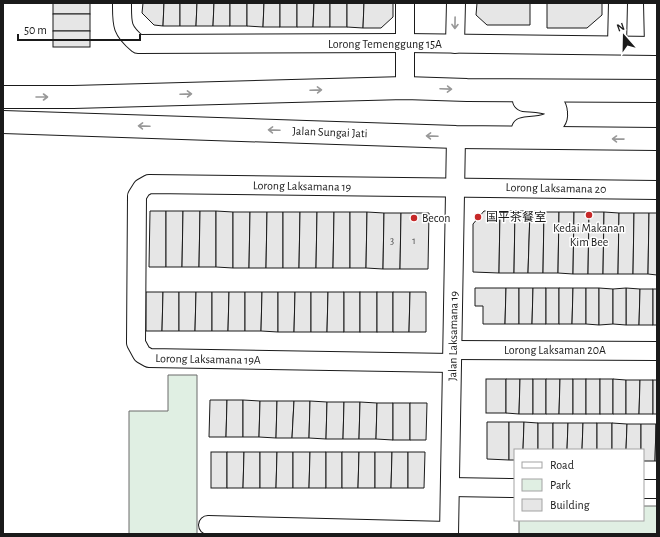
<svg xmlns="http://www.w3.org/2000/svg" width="660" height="537" font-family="'Alegreya Sans','Noto Sans SC',sans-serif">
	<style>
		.green { fill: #e0efe3; stroke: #6a6a6a }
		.building { fill: #e6e6e6; stroke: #1a1a1a }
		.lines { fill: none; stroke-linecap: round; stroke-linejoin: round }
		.minor-casing { stroke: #1a1a1a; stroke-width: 20 }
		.major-casing { stroke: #1a1a1a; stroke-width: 24 }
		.minor { stroke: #fff; stroke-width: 18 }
		.major { stroke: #fff; stroke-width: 22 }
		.oneway { stroke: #989898 }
		.poi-dot { fill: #c62828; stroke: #fff; stroke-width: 1.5 }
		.labels { text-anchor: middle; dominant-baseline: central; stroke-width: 3; stroke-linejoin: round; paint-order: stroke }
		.number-label { font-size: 10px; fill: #4d4d4d }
		.street-label { font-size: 12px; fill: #1a1a1a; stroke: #fff }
		.poi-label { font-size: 12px; fill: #1a1a1a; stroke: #fff; text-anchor: start }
	</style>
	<rect width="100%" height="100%" fill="#fff"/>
	<g class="green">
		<path d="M168,375H197V534H129V411H168Z"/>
		<path d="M643,506H657V534H519V520H643Z"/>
	</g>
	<g class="building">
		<rect x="53" y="3" width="37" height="11"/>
		<path d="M143,3H164L163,26L154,25L142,13Z"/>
		<path d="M164,3H180V26H163Z"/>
		<path d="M180,3H197L196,26H180Z"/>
		<path d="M197,3H214L213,26H196Z"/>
		<path d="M214,3H230V26H213Z"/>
		<rect x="230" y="3" width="17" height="23"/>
		<path d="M247,3H264L263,27L247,26Z"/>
		<path d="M264,3H280V27H263Z"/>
		<rect x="280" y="3" width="17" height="24"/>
		<path d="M297,3H314L313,27H297Z"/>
		<path d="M314,3H330V27H313Z"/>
		<rect x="330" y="3" width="17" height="24"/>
		<path d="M347,3H364L363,28L347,27Z"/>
		<path d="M364,3H393V17L381,28H363Z"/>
		<path d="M477,3H530V25H487L476,15Z"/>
		<path d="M547,3H602V15L587,28H547Z"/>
		<rect x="53" y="14" width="37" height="17"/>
		<rect x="53" y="31" width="37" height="16"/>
		<path d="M150,211H166V267H149Z"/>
		<path d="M166,211H183L182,267H166Z"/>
		<path d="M183,211H200L199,267H182Z"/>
		<path d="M200,211H216V267H199Z"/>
		<path d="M216,211L233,212V268L216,267Z"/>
		<path d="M484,211H500L499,273L473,272V224Z"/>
		<path d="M500,211H515L514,273H499Z"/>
		<path d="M515,211H530L528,273H514Z"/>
		<path d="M530,211L544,212L543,273H528Z"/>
		<path d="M233,212H250L249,268H233Z"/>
		<path d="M250,212H267L266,268H249Z"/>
		<path d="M267,212H283V268H266Z"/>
		<path d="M283,212H300L299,268H283Z"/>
		<path d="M300,212H317L316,268H299Z"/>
		<path d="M317,212H334L333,268H316Z"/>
		<path d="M334,212H350V268H333Z"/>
		<path d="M350,212H367L366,268H350Z"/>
		<path d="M367,212L384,213L383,269L366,268Z"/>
		<path d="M544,212H559L558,273H543Z"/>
		<path d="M559,212H574L573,274L558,273Z"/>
		<path d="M574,212H589L588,274H573Z"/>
		<path d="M589,212H604L603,274H588Z"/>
		<path d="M604,212L619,213L618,274H603Z"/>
		<path d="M384,213H401L400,269H383Z"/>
		<path d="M401,213H429L428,269H400Z"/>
		<path d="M619,213H634L633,274H618Z"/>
		<path d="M634,213H649L648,274H633Z"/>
		<path d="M649,213H657V275L648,274Z"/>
		<path d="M475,288H506L505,324H483V306H475Z"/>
		<path d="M506,288H519V324H505Z"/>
		<path d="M519,288H533L532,324H519Z"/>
		<path d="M533,288H546V324H532Z"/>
		<rect x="546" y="288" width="13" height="36"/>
		<path d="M559,288H573L572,324H559Z"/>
		<path d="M573,288H586V324H572Z"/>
		<path d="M586,288H599V325L586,324Z"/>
		<path d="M599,288L613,289V324L599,325Z"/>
		<path d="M626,288L640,289L639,325H626Z"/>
		<path d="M626,288V325L613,324V289Z"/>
		<path d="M640,289H653V325H639Z"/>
		<rect x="653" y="289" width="4" height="36"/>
		<path d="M146,292H163L162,331H146Z"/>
		<path d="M163,292H179V331H162Z"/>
		<path d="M179,292H196L195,331H179Z"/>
		<path d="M196,292H212V331H195Z"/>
		<path d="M212,292H229L228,331H212Z"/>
		<path d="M229,292H245V331H228Z"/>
		<path d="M245,292H262L261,331H245Z"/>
		<path d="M262,292H278V332L261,331Z"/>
		<path d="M278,292H295L294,332H278Z"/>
		<path d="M295,292H311V332H294Z"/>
		<path d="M311,292H328L327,332H311Z"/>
		<path d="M328,292H344V332H327Z"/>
		<rect x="344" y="292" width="16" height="40"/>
		<rect x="360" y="292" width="17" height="40"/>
		<rect x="377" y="292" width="16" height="40"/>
		<path d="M393,292H410L409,332H393Z"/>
		<path d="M410,292H426V332H409Z"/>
		<rect x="486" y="379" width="20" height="34"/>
		<path d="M506,379H520L519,414L506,413Z"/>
		<path d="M520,379H533V414H519Z"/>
		<rect x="533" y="379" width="13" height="35"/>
		<path d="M546,379H560L559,414H546Z"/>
		<path d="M560,379H573V414H559Z"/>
		<rect x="573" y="379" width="13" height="35"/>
		<rect x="586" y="379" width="14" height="35"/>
		<rect x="600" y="379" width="13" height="35"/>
		<path d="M613,379L626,380V414H613Z"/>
		<path d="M626,380H640L639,414H626Z"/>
		<path d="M640,380H653V414H639Z"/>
		<rect x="653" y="380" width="4" height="34"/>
		<path d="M210,400H227L226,437H209Z"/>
		<path d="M227,400H243V437H226Z"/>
		<path d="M243,400L260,401L259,437H243Z"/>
		<path d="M260,401H277L276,438L259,437Z"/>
		<path d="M277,401H294L292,438H276Z"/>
		<path d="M294,401H310L309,438H292Z"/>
		<path d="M310,401L327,402L326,439L309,438Z"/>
		<path d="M327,402H344L343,439H326Z"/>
		<path d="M344,402H360L359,439H343Z"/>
		<path d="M360,402L377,403L376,439H359Z"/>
		<path d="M377,403H393V440L376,439Z"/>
		<rect x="393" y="403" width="17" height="37"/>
		<path d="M410,403H427L426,440H410Z"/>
		<path d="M487,422H509V460L487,459Z"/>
		<path d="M509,422H524L523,450H515V460H509Z"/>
		<path d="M524,422L538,423V450H523Z"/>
		<rect x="538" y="423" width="15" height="27"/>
		<path d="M553,423H568L567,450H553Z"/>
		<path d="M568,423H583L582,450H567Z"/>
		<path d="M583,423H597V450H582Z"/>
		<rect x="597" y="423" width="15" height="27"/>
		<path d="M612,423L627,424L626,450H612Z"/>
		<path d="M627,424H641V450H626Z"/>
		<path d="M641,424H656L655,461H643V450H641Z"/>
		<path d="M656,424H657V461H655Z"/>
		<rect x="211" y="452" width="16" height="36"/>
		<path d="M227,452H244L243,488H227Z"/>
		<path d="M244,452H260V488H243Z"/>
		<path d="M260,452H277L276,488H260Z"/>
		<path d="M277,452H293V488H276Z"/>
		<path d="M293,452H310L309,488H293Z"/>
		<path d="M310,452H326V488H309Z"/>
		<rect x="326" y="452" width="16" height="36"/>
		<path d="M342,452H359L358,488H342Z"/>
		<path d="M359,452H375V488H358Z"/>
		<path d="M375,452H392L391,488H375Z"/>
		<path d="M392,452H408V488H391Z"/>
		<path d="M408,452H425L424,488H408Z"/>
	</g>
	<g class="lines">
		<g class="minor-casing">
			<g id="minor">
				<path d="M122,3C122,24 121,30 138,44L405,43L657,46"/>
				<path d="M653,3L654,46"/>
				<path d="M455,44L456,3"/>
				<path d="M617,45L618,3"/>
				<path d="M405,88V3"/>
				<path d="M453,350L657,351"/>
				<path d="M452,363L149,358L142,354L136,343L137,196L142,188L149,184L657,190"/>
				<path d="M450,487L515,488"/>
				<path d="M643,489H657"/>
				<path d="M208,525L449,531"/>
				<path d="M449,534L456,137"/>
			</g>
		</g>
		<g class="major-casing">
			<g id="major">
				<path d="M3,97H73L405,88L467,90L657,91"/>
				<path d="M3,122L456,137L657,139"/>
				<path d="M523,129C534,127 558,128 556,113C556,110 555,106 552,105C545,101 532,101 524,100"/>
			</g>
		</g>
		<use href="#minor" class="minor"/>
		<use href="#major" class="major"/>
	</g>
	<defs><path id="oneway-shaft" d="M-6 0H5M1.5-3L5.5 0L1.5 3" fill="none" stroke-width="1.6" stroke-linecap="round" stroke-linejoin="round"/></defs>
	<g class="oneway">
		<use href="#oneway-shaft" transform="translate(455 23) rotate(91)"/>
		<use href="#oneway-shaft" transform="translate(446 89) rotate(2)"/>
		<use href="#oneway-shaft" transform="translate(316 90) rotate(-2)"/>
		<use href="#oneway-shaft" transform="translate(186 94) rotate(-2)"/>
		<use href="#oneway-shaft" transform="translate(42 97)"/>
		<use href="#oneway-shaft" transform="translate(144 126) rotate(-178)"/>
		<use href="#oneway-shaft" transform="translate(274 130) rotate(-178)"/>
		<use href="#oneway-shaft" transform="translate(432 136) rotate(-178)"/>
		<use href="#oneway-shaft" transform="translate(618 139) rotate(-179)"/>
	</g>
	<g class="poi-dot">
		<circle cx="589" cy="215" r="4"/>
		<circle cx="478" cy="217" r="4"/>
		<circle cx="414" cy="218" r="4"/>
	</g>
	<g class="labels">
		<g class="number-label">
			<text x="392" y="241">3</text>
			<text x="414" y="241">1</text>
		</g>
		<g class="street-label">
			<text x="385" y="44">Lorong Temenggung 15A</text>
			<text transform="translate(330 132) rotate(2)">Jalan Sungai Jati</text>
			<text transform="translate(302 186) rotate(1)">Lorong Laksamana 19</text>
			<text transform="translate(556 188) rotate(1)">Lorong Laksamana 20</text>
			<text transform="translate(453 336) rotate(-89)">Jalan Laksamana 19</text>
			<text x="555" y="350">Lorong Laksaman 20A</text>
			<text transform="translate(208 359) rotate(1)">Lorong Laksamana 19A</text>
		</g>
		<g class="poi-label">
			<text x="486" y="217">国平茶餐室</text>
			<text x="422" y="218">Becon</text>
			<text x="589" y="228" text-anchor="middle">Kedai Makanan<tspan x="589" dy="14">Kim Bee</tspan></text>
		</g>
	</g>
	<rect width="660" height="537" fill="none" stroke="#1a1a1a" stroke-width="8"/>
	<rect x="514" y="449" width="130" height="72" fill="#ffffff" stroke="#a3a3a3"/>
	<rect x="522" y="462" width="20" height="6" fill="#ffffff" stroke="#a3a3a3"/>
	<text x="550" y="469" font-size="12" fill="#1a1a1a">Road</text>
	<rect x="522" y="479" width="20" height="12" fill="#e0efe3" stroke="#a3a3a3"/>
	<text x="550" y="489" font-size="12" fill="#1a1a1a">Park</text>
	<rect x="522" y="499" width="20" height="12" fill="#e6e6e6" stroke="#a3a3a3"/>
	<text x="550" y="509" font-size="12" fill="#1a1a1a">Building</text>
	<g transform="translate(624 36) rotate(340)" stroke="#ffffff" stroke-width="3" paint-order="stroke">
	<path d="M0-3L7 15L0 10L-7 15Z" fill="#1a1a1a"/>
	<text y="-6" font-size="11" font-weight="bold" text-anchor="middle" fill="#1a1a1a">N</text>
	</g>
	<path d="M18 34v6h122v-6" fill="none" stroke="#1a1a1a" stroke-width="2"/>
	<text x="24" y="34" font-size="12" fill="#1a1a1a" stroke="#ffffff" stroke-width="3" paint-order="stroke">50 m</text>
</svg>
